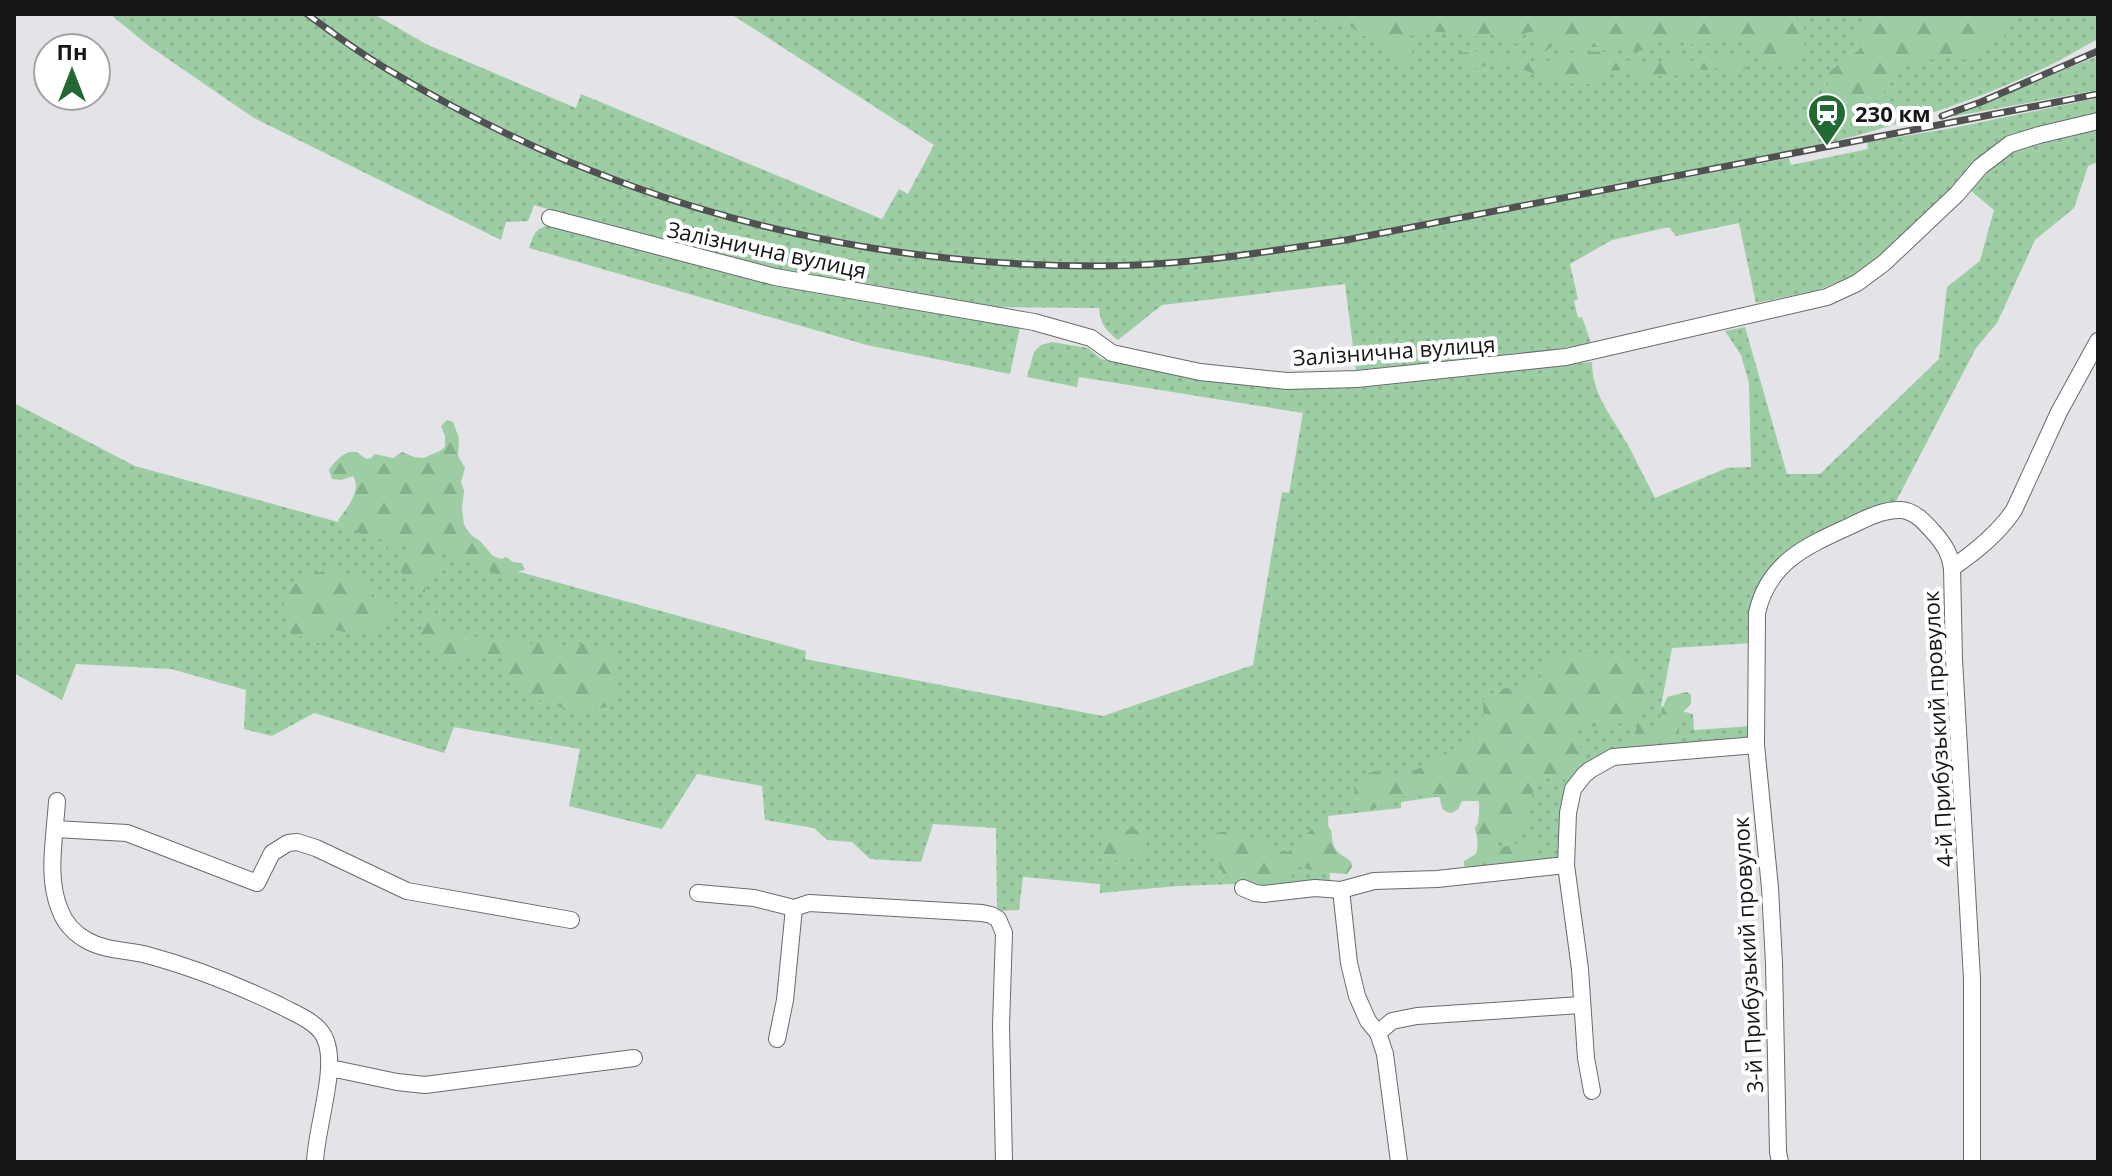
<svg xmlns="http://www.w3.org/2000/svg" width="2112" height="1176" font-family="'Open Sans',sans-serif">
	<style>
		.grass { fill: url(#grass-dots) }
		.forest { fill: url(#forest-firs) }
		.lines { fill: none; stroke-linecap: round; stroke-linejoin: round }
		.minor-casing { stroke: #6a6a6e; stroke-width: 18 }
		.minor { stroke: #fff; stroke-width: 16 }
		.rail-casing { stroke: #515153; stroke-width: 7 }
		.rail { stroke: #fff; stroke-width: 4; stroke-dasharray: 12; stroke-linecap: butt }
		.labels { text-anchor: middle; dominant-baseline: central; stroke-width: 8; stroke-linejoin: round; paint-order: stroke }
		.poi-label { font-size: 22px; font-weight: bold; fill: #161618; stroke: #fff; text-anchor: start }
		.street-label { font-size: 22px; fill: #161618; stroke: #fff }
	</style>
	<defs>
		<pattern id="grass-dots" width="8" height="8" patternUnits="userSpaceOnUse" patternTransform="scale(2)"><rect width="8" height="8" fill="#9ccda3"/><path d="M2 2h.1M6 6h.1" fill="none" stroke="#86af8c" stroke-width="1.8" stroke-linecap="round"/></pattern>
		<pattern id="forest-firs" width="22" height="20" patternUnits="userSpaceOnUse" patternTransform="scale(2)"><rect width="22" height="20" fill="#9ccda3"/><path d="M5 1l3.5 6h-7zM16 11l3.5 6h-7z" fill="#86af8c"/></pattern>
	</defs>
	<rect width="100%" height="100%" fill="#e3e3e8"/>
	<g class="grass">
		<path d="M110,14H305L389,73L465,114L549,155L623,184L702,211L776,231L846,246L962,261L1101,267L1220,260L1382,235L1789,158L1791,165L1868,149L1867,142L1953,128L2098,98V113L2036,127L2004,138L1974,161L1950,189L1879,256L1854,275L1818,290L1756,303L1739,223L1676,236L1669,227L1612,240L1570,264L1578,299L1574,301L1578,318L1582,317L1591,343L1539,352L1356,370L1345,284L1162,305L1118,340C1105,329 1101,325 1099,308L991,307L777,270L675,245L534,205L528,221L506,222L501,240L254,118L149,46Z"/>
		<path d="M309,14H374L426,44L576,108L581,94L882,219L899,189L908,194L934,145L731,14H2098V39C2079,49 2060,61 2040,70C1978,100 1902,124 1836,141C1805,149 1774,154 1743,160C1691,171 1639,181 1586,191C1464,216 1340,246 1216,258C892,289 572,205 309,14Z"/>
		<path d="M2098,56V90L1950,117Z"/>
		<path d="M2098,128V162L2088,166L2074,208L2035,240L1997,323L1976,348L1893,507L1781,562L1753,643L1672,648L1661,706L1693,714L1694,730L1752,726L1745,741L1623,753L1582,774L1563,857L1481,872L1479,801H1444L1443,796L1401,802V808L1328,816L1330,885L1233,884L1178,886L1100,893V884L1023,877L1019,910L997,911L996,828L933,824L921,862L870,859L852,842L827,840L814,828L765,820L762,786L697,774L662,829L569,806L580,749L454,727L444,753L314,713L272,736L244,729L246,690L171,669L76,664L62,700L14,673V403L135,466L806,651L805,659L1103,716L1253,665L1282,492L1289,493L1303,413L1079,377L1077,387L1027,377L1034,352L1041,345L1052,342L1088,348L1101,359L1199,380L1288,388H1359L1592,362C1592,396 1614,419 1629,447C1638,464 1646,481 1655,498L1727,468L1751,467L1749,383L1741,355L1725,331L1745,327L1787,474H1820L1939,359L1947,287L1980,261L1994,210L1971,191C1983,176 1997,162 2013,153C2038,138 2071,135 2098,128Z"/>
		<path d="M553,224L1020,327L1010,374L867,345L529,248C535,231 535,229 553,224Z"/>
	</g>
	<g class="forest">
		<path d="M1309,14H1792C1815,36 1806,37 1795,64L1760,60L1752,40L1671,46L1661,39L1655,49L1628,52L1602,47H1551L1541,55L1532,47L1538,41L1539,31L1525,33L1517,44L1499,41L1496,34L1481,37L1422,30L1404,40L1415,50L1406,62L1392,60L1382,47V38L1363,36L1345,22L1332,28L1319,23Z"/>
		<path d="M1877,14H2002C2009,20 2009,30 2003,38L1984,44L1975,58L1966,60L1948,57L1904,64C1888,86 1883,103 1855,114C1843,118 1837,122 1824,117L1821,111C1828,97 1835,94 1824,78L1827,73L1859,50L1861,46L1853,35L1858,23L1874,19Z"/>
		<path d="M1479,51L1489,55L1505,58L1513,54L1526,56L1534,63L1542,59L1556,63L1575,51L1605,52L1622,65L1628,60L1654,65C1668,57 1681,57 1696,62L1715,54L1724,58L1737,52L1747,62L1745,70L1737,75L1717,68L1707,70L1697,69L1691,75L1660,76L1639,81L1624,70L1608,71L1591,84L1561,83L1507,64L1493,63L1476,69L1458,63L1455,58L1459,53Z"/>
		<path d="M447,420L453,422L459,438L458,456L465,468L461,482L464,491L462,509L464,525L471,535L480,541L493,556L501,559L506,557L513,562L522,563L525,570L498,575L471,560L443,554L441,556L445,570L440,574H431L427,577L425,592L421,593C411,584 398,576 399,560L413,551L410,543L404,541L396,550L390,551L384,540L364,536L351,527L340,525L338,520C348,507 362,490 353,476L341,480L332,479L329,470C334,463 344,450 355,452C359,453 362,456 366,459L371,458L375,454L393,458L402,452L414,457L423,458L440,451L445,447V436L441,426Z"/>
		<path d="M332,570C335,571 361,579 363,581C367,587 367,594 374,598C383,602 392,601 400,606V613L386,619L378,632L374,633L365,628L349,633L329,629L323,633V641L321,645H314L306,636L292,637C288,628 283,615 284,605C288,581 310,572 332,570Z"/>
		<path d="M428,611L435,612C438,617 438,625 442,629C449,637 459,631 466,633C475,635 481,641 490,641C499,641 506,637 515,637C531,653 533,638 550,641C556,642 562,645 569,646C575,646 581,643 588,643C589,643 614,652 618,653C618,661 612,666 613,674C614,679 619,684 621,689L618,701C597,716 559,710 537,699C531,696 529,690 523,687C516,684 518,689 511,683C505,677 507,667 504,659C485,654 473,650 456,663L448,661L440,650L425,649C416,637 422,623 428,611Z"/>
		<path d="M1579,652L1598,655L1616,653L1627,664L1640,670L1645,674L1646,703L1645,709L1640,716L1648,722L1652,731L1655,733L1658,732L1662,710L1667,697L1687,692L1691,695V704L1679,716V735C1664,752 1652,748 1631,748V742L1637,728L1630,720L1613,726L1581,727L1576,731C1576,753 1601,760 1570,780C1562,780 1552,776 1544,780C1516,795 1550,841 1491,840L1492,847L1494,849L1534,840L1538,847L1534,860L1469,868L1464,866V861L1476,854C1479,843 1477,838 1475,828L1478,823L1480,804L1476,798L1463,799L1458,809L1452,813C1442,812 1441,807 1440,798L1432,794L1413,797L1397,796L1392,798L1374,809L1367,810L1361,809L1355,804L1354,786C1359,781 1368,772 1376,771C1382,771 1390,774 1396,774C1414,773 1438,761 1448,748L1461,751L1482,734L1484,729L1483,700L1487,695L1506,688L1520,689L1539,679L1551,659Z"/>
		<path d="M1316,825C1338,825 1328,834 1335,848C1339,856 1346,856 1351,862L1352,867L1347,874L1318,872L1300,867L1297,868L1291,877L1281,882L1262,888L1228,877L1223,874L1217,858L1206,847V841C1219,828 1225,831 1240,836C1244,838 1248,838 1252,839C1266,844 1273,852 1288,852Z"/>
		<path d="M1135,829C1144,833 1147,842 1148,851L1141,859H1121L1112,862L1101,860C1098,852 1102,833 1113,830C1119,829 1128,830 1135,829Z"/>
	</g>
	<g class="lines">
		<g class="minor-casing">
			<g id="minor">
				<path d="M550,218L775,277L1034,322L1091,338L1112,353L1200,372L1287,381L1357,379L1566,357L1827,297L1857,283L1884,263L1957,194L1980,167L2010,144L2039,135L2098,121"/>
				<path d="M57,801C55,836 46,878 60,910C65,924 75,934 88,941C106,951 128,950 147,955C192,967 237,985 279,1005C295,1014 320,1022 326,1041C337,1070 316,1129 315,1162"/>
				<path d="M55,829L127,833L257,883L272,853L288,843L297,842L316,848L407,891L571,920"/>
				<path d="M1243,888L1255,893L1264,894L1315,888L1341,890L1374,881L1437,879L1566,865"/>
				<path d="M1341,890L1349,963L1357,996L1368,1021L1378,1033L1385,1054L1399,1162"/>
				<path d="M698,893L754,898L794,908L809,903L982,913L991,915L998,919L1004,933L1001,1026L1004,1162"/>
				<path d="M1378,1033L1392,1021L1417,1016L1581,1005"/>
				<path d="M777,1039L785,1000L794,908"/>
				<path d="M329,1069L340,1070L397,1082L425,1085L634,1058"/>
				<path d="M1592,1091L1586,1058L1580,969L1566,865L1568,813L1573,789L1584,775L1590,770L1613,757L1756,745"/>
				<path d="M1780,1162L1778,1152L1774,963L1770,888L1756,745L1757,613C1768,563 1806,546 1848,527C1865,519 1883,509 1901,510C1916,511 1927,525 1936,535C1945,546 1950,554 1952,568"/>
				<path d="M1972,1162V979L1954,659L1952,568C1975,552 1998,534 2014,510L2059,412L2098,341"/>
			</g>
		</g>
		<use href="#minor" class="minor"/>
		<g class="rail-casing">
			<g id="rail">
				<path d="M307,14C334,34 362,55 392,72C609,202 847,266 1099,266C1182,266 1264,252 1346,240L2098,94"/>
				<path d="M1942,116L1981,102L2098,51"/>
			</g>
		</g>
		<use href="#rail" class="rail"/>
	</g>
	<defs>
		<g id="station-pin" transform="scale(2)"><path d="M0 17L-7.5 6A9.5 9.5 0 1 1 7.5 6Z" fill="#236934" stroke="#fff"/><path d="M-3-6H3Q5-6 5-4V2Q5 4 3 4L4.5 6H3L1.5 4h-3L-3 6H-4.5L-3 4Q-5 4-5 2V-4Q-5-6-3-6ZM-3.5-4v3h7v-3ZM-3.5 1v1.5H-2V1ZM2 1v1.5H3.5V1Z" fill="#fff"/></g>
	</defs>
	<g fill-rule="evenodd">
		<use href="#station-pin" x="1827" y="113"/>
	</g>
	<g class="labels">
		<g class="poi-label">
			<text x="1855" y="113">230 км</text>
		</g>
		<g class="street-label">
			<text transform="translate(767 249) rotate(12)">Залізнична вулиця</text>
			<text transform="translate(1394 350) rotate(-4)">Залізнична вулиця</text>
			<text transform="translate(1937 729) rotate(-93)">4-й Прибузький провулок</text>
			<text transform="translate(1747 955) rotate(-93)">3-й Прибузький провулок</text>
		</g>
	</g>
	<rect width="2112" height="1176" fill="none" stroke="#161618" stroke-width="32"/>
	<g transform="translate(72 72)"><circle r="38" fill="#ffffff" stroke="#a2a2a3" stroke-width="2"/>
	<path d="M0-6L14 30L0 20L-14 30Z" fill="#236934"/>
	<text y="-12" font-size="22" font-weight="bold" text-anchor="middle" fill="#161618">Пн</text>
	</g>
</svg>
